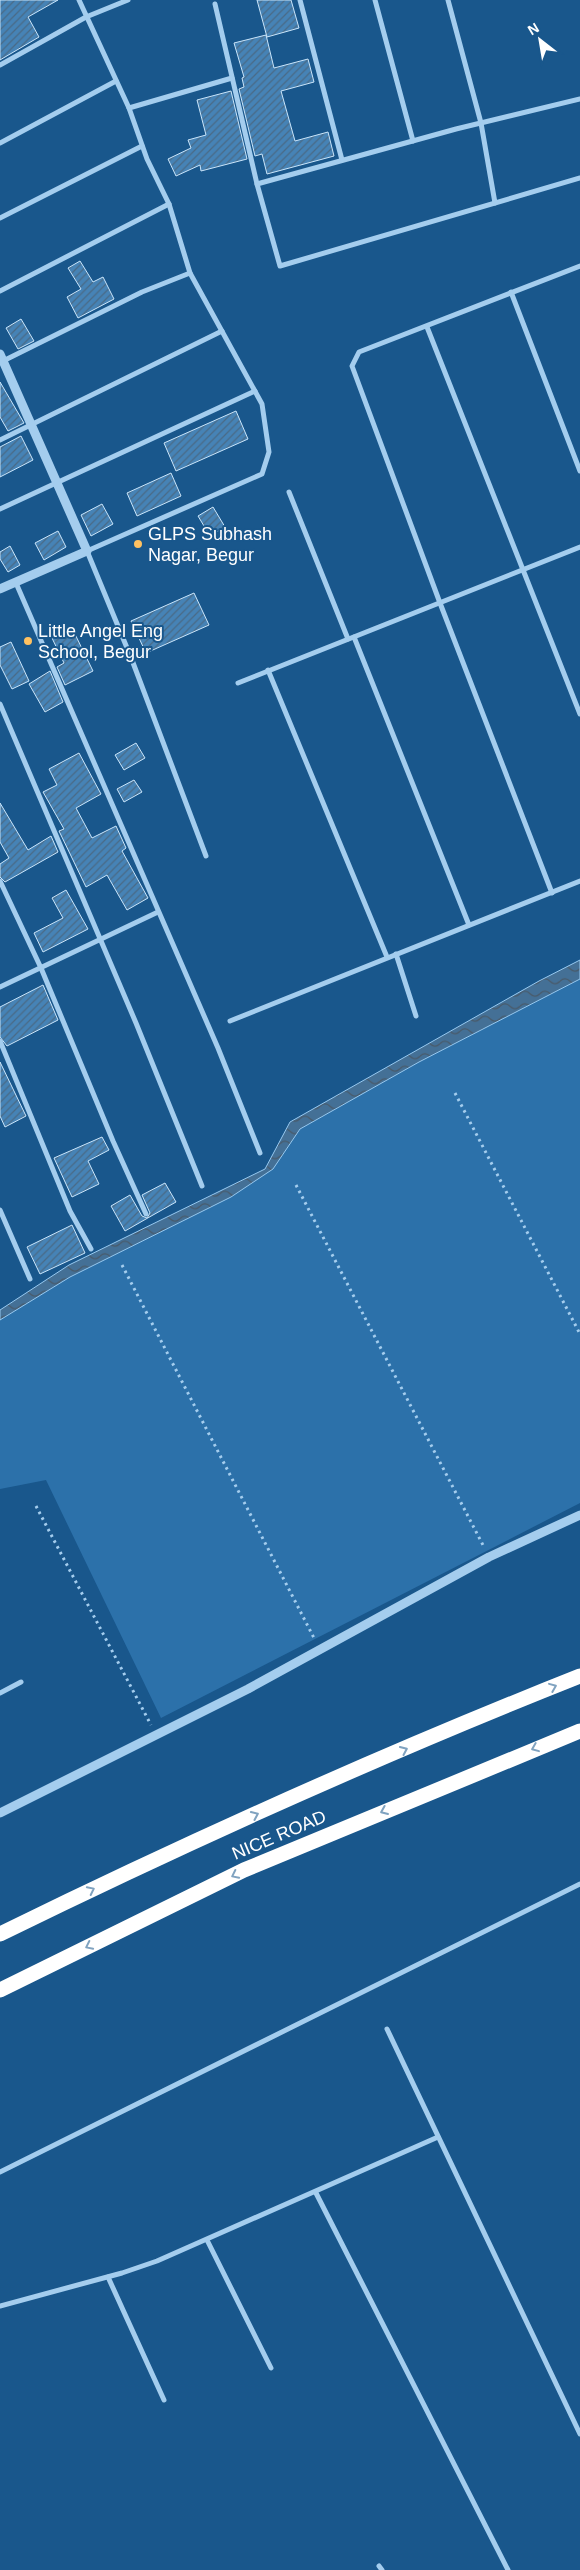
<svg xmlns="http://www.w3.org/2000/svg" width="580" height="2570" font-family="Arial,sans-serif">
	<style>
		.green { fill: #2c71aa }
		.water { fill: url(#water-waves); stroke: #97c9f0 }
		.building { fill: url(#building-hatch); stroke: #cae5fa }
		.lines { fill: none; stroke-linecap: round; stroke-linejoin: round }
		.path { stroke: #a4cdee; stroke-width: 3; stroke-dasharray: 2.5 4; stroke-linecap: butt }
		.minor { stroke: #a4cdee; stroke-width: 5 }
		.tertiary { stroke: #a4cdee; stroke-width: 9 }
		.motorway { stroke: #fff; stroke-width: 15 }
		.oneway { stroke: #80a3c0 }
		.poi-dot { fill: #ffc161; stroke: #19578c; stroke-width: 2 }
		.labels { text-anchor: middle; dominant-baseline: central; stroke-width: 4; stroke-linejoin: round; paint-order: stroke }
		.poi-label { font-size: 18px; fill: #fff; stroke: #19578c; text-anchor: start }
		.street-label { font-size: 18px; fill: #fff; stroke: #19578c }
	</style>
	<defs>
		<pattern id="water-waves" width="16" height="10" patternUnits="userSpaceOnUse" patternTransform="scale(1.25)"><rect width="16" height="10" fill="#447096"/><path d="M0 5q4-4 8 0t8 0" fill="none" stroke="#495a6a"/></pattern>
		<pattern id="building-hatch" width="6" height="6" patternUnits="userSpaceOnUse" patternTransform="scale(1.25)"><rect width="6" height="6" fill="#4683b6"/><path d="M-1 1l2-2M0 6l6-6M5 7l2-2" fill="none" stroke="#496a86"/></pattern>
	</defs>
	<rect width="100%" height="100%" fill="#19578c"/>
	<path class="green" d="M580,979V1503L161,1718L46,1480L0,1489V1320L70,1277L231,1197L273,1169L300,1129L419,1062Z"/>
	<path class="water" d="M580,960V979L419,1062L300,1129L273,1169L231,1197L70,1277L0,1320V1310L69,1265L265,1169L290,1122L539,981Z"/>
	<g class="building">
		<path d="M0,0H58L28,17L39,37L0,60Z"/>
		<path d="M257,0H291L299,28L267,37Z"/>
		<path d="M266,35L274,68L308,59L314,82L281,91L295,141L328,132L334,156L267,174L262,154L255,156L239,89L244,87L242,78L244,77L234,43Z"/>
		<path d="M231,91L247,159L201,171L200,165L176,176L168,159L191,148L188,140L206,135L197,100Z"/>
		<path d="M80,261L93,282L103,277L114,299L78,318L67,297L81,289L68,268Z"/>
		<path d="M21,319L34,341L18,349L6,328Z"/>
		<path d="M0,382L24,423L8,431L0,417Z"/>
		<path d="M236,411L248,439L176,471L164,443Z"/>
		<path d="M21,436L33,460L0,477V447Z"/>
		<path d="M171,473L181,496L137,516L127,493Z"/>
		<path d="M102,504L113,524L91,536L81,515Z"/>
		<path d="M213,507L225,527L210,536L198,516Z"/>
		<path d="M58,531L66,547L44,560L35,543Z"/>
		<path d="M10,546L20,565L8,572L0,559V552Z"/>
		<path d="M194,593L209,625L146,653L131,621Z"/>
		<path d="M71,626L93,671L65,685L57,667L64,663L51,636Z"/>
		<path d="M11,642L29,681L12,689L0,665V647Z"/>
		<path d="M50,671L63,702L45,712L29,684Z"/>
		<path d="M136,743L145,758L124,770L115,755Z"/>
		<path d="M79,753L101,794L76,808L92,838L116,826L126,848L122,851L148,898L127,910L107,875L86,887L59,831L64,829L43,792L57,785L49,769Z"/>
		<path d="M134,780L142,792L124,802L117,789Z"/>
		<path d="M0,803L28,850L51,836L58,852L5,882L0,877V864L9,858L0,842Z"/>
		<path d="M66,890L88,929L43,952L34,933L63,918L52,898Z"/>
		<path d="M43,985L58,1020L7,1046L0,1037V1007Z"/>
		<path d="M0,1062L26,1116L5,1127L0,1116Z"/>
		<path d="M102,1137L109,1150L88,1161L99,1184L72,1197L54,1158Z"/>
		<path d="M165,1183L176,1202L153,1215L125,1231L111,1206L130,1195L142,1216L147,1218L150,1213L142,1195Z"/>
		<path d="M72,1225L85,1253L40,1274L27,1247Z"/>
	</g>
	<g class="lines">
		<g class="path">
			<path d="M455,1093L580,1334"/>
			<path d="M296,1185L484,1547"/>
			<path d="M122,1265L314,1638"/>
			<path d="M36,1506L151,1725"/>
		</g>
		<g class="minor">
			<path d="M79,0L129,108L147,159L169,204L190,273L262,404L269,452L262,474L87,551L132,660L206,856"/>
			<path d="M300,0L342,160"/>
			<path d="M375,0L413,141"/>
			<path d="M448,0L481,123L495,203"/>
			<path d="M215,4L257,184L280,266L580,178"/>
			<path d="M0,65L86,17L128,0"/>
			<path d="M129,108L232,78"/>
			<path d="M0,143L116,81"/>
			<path d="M257,184L456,129L580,99"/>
			<path d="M0,218L142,146"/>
			<path d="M0,291L169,204"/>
			<path d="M511,292L580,471"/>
			<path d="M427,327L580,714"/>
			<path d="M3,361L142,292L190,273"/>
			<path d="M0,440L222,331"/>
			<path d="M289,492L348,639"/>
			<path d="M0,509L255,391"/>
			<path d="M16,583L218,1048L260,1153"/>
			<path d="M354,637L469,925"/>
			<path d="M268,670L387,957"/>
			<path d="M238,683L580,547"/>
			<path d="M0,704L136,1023L202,1186"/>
			<path d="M0,881L41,968L113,1141L146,1214"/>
			<path d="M552,893L440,603L352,366L359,352L580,266"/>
			<path d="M396,954L416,1016"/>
			<path d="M0,987L158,912"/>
			<path d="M230,1021L580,881"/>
			<path d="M0,1041L70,1211L91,1249"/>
			<path d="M0,1210L30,1279"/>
			<path d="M0,1693L21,1682"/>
			<path d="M387,2029L580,2434"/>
			<path d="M0,2172L580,1884"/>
			<path d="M316,2193L508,2570"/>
			<path d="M207,2240L271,2368"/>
			<path d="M108,2277L164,2400"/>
			<path d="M0,2306L122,2273L157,2261L438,2137"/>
			<path d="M379,2566L382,2570"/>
		</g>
		<g class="tertiary">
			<path d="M0,354L87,551L0,589"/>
			<path d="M0,1813L248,1689L489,1557L580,1515"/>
		</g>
		<g class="motorway">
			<path d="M0,1934C190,1841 383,1754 580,1676"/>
			<path d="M0,1990L244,1870L580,1731"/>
		</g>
	</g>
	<defs><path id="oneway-chevron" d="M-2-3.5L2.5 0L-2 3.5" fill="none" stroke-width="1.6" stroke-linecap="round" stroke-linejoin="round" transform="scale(1.25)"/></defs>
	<g class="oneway">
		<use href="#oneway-chevron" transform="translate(553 1687) rotate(-22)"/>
		<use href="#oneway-chevron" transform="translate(535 1748) rotate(158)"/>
		<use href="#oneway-chevron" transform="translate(404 1750) rotate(-24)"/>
		<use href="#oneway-chevron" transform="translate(384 1811) rotate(157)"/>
		<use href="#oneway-chevron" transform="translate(255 1815) rotate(-24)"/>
		<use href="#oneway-chevron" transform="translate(235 1875) rotate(154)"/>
		<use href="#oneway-chevron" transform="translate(91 1890) rotate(-26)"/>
		<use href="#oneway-chevron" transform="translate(89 1946) rotate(154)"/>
	</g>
	<g class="poi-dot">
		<circle cx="138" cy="544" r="5"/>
		<circle cx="28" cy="641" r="5"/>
	</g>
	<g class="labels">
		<g class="poi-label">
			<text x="148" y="534">GLPS Subhash<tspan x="148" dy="21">Nagar, Begur</tspan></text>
			<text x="38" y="631">Little Angel Eng<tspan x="38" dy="21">School, Begur</tspan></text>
		</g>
		<g class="street-label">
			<text transform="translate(279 1835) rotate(-23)">NICE ROAD</text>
		</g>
	</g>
	<g transform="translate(540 40) rotate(329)" stroke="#19578c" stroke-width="4" paint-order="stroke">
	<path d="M0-4L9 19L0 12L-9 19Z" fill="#ffffff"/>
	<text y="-8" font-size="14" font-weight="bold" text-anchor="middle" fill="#ffffff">N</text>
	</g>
</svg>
